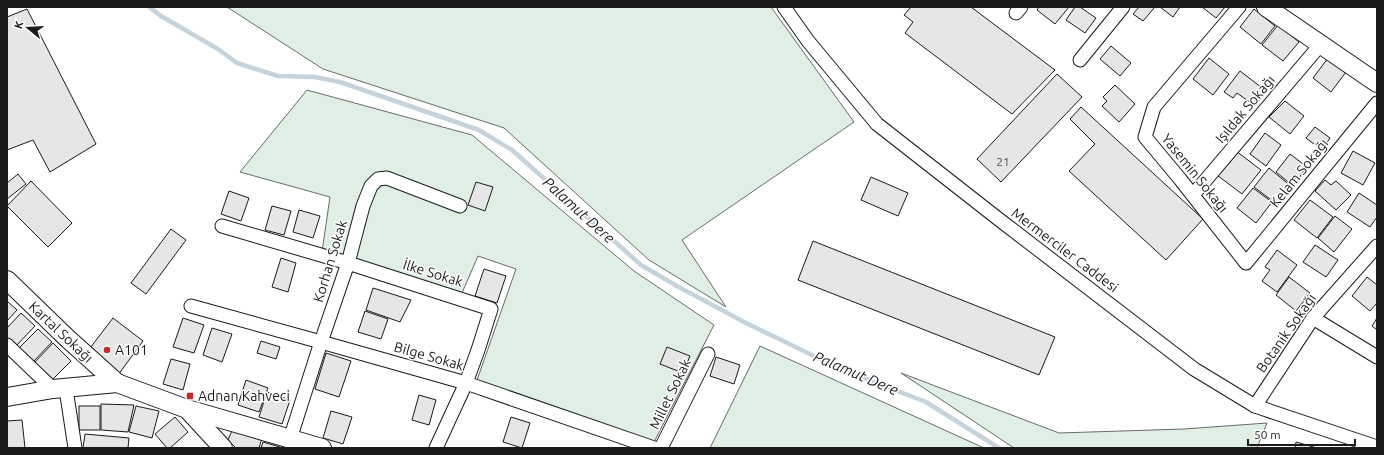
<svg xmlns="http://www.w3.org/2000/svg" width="1384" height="455" font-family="Ubuntu,sans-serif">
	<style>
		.green { fill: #e0efe3; stroke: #6a6a6a }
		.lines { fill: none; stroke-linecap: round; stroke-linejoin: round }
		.stream { stroke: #c6d2dc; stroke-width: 4.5 }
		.building { fill: #e6e6e6; stroke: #1a1a1a }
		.street-casing { stroke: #1a1a1a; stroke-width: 15 }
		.secondary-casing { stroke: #1a1a1a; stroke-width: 20 }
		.street { stroke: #fff; stroke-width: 13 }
		.secondary { stroke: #fff; stroke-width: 18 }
		.poi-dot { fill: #c62828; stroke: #fff; stroke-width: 1.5 }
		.labels { text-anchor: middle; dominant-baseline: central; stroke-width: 3; stroke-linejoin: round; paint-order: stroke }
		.number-label { font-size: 12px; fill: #4d4d4d }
		.street-label { font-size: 14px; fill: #1a1a1a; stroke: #fff }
		.poi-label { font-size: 14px; fill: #1a1a1a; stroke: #fff; text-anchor: start }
		.water-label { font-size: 15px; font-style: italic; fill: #1a1a1a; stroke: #fff }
	</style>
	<rect width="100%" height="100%" fill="#fff"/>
	<g class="green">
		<path d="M227,7H771L854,122L682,240L726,307L649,260L504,128L323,69Z"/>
		<path d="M307,90L472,135L634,271L714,325L653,444L476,383L516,269L478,256L462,293L322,252L330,197L240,172Z"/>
		<path d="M760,346L984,448H710Z"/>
		<path d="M901,373L1059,433L1184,429L1267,423L1257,448H1014Z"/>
	</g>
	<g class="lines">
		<path class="stream" d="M149,7L161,16L218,49L237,63L278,76L315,77L340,82L479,130L512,150L641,265L677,286L744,322L843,370L926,402L999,448"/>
	</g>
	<g class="building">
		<path d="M911,7H971L1055,70L1012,114L905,33L913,22L904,15Z"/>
		<path d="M1039,7H1069L1055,24L1037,10Z"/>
		<path d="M1075,7H1080L1096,18L1085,33L1066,20Z"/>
		<path d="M1139,7H1153L1154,8L1143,21L1133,14Z"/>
		<path d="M1160,7H1180L1173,17Z"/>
		<path d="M1202,7H1225L1216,18Z"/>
		<path d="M27,9L96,144L50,172L33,140L7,150V17Z"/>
		<path d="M1254,9L1275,26L1261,44L1240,27Z"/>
		<path d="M1278,25L1299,42L1283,61L1262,45Z"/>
		<path d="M1111,46L1131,63L1120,76L1100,59Z"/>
		<path d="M1209,58L1229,74L1213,95L1193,79Z"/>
		<path d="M1328,58L1346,72L1331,92L1313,78Z"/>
		<path d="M1240,71L1266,91L1255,106L1237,93L1233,98L1224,92Z"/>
		<path d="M1057,74L1082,97L1001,182L977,159Z"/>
		<path d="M1115,85L1135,104L1119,122L1102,106L1107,101L1103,97Z"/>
		<path d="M1285,101L1304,116L1290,134L1269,117Z"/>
		<path d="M1081,107L1203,219L1166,260L1069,171L1095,144L1070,119Z"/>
		<path d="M1315,127L1330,138L1322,150L1306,138Z"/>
		<path d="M1265,133L1281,145L1266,166L1250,154Z"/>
		<path d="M1236,151L1261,170L1242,194L1217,175Z"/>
		<path d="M1353,151L1375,163L1363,185L1341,173Z"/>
		<path d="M1290,154L1307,167L1293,186L1276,172Z"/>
		<path d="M1269,168L1292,187L1278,205L1254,187Z"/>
		<path d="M18,174L26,184L7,199V183Z"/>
		<path d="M871,177L908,193L898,216L861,200Z"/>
		<path d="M1325,180L1331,185L1336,181L1351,195L1336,210L1315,191Z"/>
		<path d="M31,181L72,223L48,247L7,206Z"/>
		<path d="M476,182L493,187L485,211L468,205Z"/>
		<path d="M1253,188L1272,202L1256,223L1237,208Z"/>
		<path d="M229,191L249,198L241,221L221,214Z"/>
		<path d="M1359,193L1377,205V217L1370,227L1347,212Z"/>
		<path d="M1310,200L1333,217L1317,238L1294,220Z"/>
		<path d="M272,206L291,211L284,235L265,230Z"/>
		<path d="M299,210L320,216L313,238L293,232Z"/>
		<path d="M1335,216L1352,229L1334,252L1318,238Z"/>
		<path d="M171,229L186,240L146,294L131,283Z"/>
		<path d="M813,241L1055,337L1039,375L798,280Z"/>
		<path d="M1315,245L1338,260L1326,277L1303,262Z"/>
		<path d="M1277,250L1297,265L1277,292L1262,281L1270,270L1265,267Z"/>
		<path d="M281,258L296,263L288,292L272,287Z"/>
		<path d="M484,269L506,276L497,303L475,296Z"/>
		<path d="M1289,277L1310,293L1296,311L1276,295Z"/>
		<path d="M1367,277L1377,285V303L1370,311L1352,296Z"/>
		<path d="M373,288L411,300L400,322L366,310Z"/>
		<path d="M7,301L17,310L7,321Z"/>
		<path d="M365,311L388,319L381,339L358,332Z"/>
		<path d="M21,313L35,326L15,347L7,339V328Z"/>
		<path d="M113,318L143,341L118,375L87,352Z"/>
		<path d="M183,318L204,325L194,353L173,347Z"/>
		<path d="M1377,318V330L1372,326Z"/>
		<path d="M212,328L232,334L222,362L203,355Z"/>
		<path d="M38,329L52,342L33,362L19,348Z"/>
		<path d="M261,341L280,347L276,359L257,353Z"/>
		<path d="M53,343L71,361L52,380L34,363Z"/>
		<path d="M667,347L690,356L683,373L660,364Z"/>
		<path d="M326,353L351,361L339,397L315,389Z"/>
		<path d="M716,357L740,365L734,384L710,376Z"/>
		<path d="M171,359L190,364L183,390L163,384Z"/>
		<path d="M246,380L268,388L259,412L238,405Z"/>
		<path d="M267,392L290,400L282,424L259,417Z"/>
		<path d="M419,395L436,400L429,425L412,420Z"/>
		<path d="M101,404L134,405L128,432L101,430Z"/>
		<rect x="79" y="406" width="21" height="24"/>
		<path d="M136,406L159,411L152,438L129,432Z"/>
		<path d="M331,411L352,417L343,444L323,438Z"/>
		<path d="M175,417L188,432L170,448H167L155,434Z"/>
		<path d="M511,417L530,423L522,448L503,442Z"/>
		<path d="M22,420L25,448H7V421Z"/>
		<path d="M233,428L262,438L259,448H236L228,440Z"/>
		<path d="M85,434L129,438L128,448H83Z"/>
		<path d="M263,442L283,448H261Z"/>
		<path d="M1296,442L1317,448H1295Z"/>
	</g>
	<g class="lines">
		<g class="street-casing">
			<g id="street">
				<path d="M784,7L808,41L877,124L1001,221L1194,369L1255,406L1377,447"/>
				<path d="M1239,7L1154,107L1145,137L1180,179L1246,263L1377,103"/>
				<path d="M1016,13L1021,7"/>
				<path d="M1080,60L1123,7"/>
				<path d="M1193,195L1321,44"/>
				<path d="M222,226L348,263L491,309L478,350L466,383L436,448"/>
				<path d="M191,306L321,342L466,383L654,448"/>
				<path d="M1313,318L1377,357"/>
				<path d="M7,345L53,389"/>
				<path d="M66,389L75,448"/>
				<path d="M1255,406L1313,318L1377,246"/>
				<path d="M290,439L321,342L348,263L363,206L371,186L378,179L387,178L460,206"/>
				<path d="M661,448L708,354"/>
			</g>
		</g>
		<g class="secondary-casing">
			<g id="secondary">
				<path d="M1266,7L1377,83"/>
				<path d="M7,280L67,338L117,383"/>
				<path d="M7,397L53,389L117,383L187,409L322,448"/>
				<path d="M187,409L223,448"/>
			</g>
		</g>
		<use href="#street" class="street"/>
		<use href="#secondary" class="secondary"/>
	</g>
	<g class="poi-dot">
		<circle cx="107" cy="350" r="4"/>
		<rect x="186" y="392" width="8" height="8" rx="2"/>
	</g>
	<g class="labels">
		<g class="number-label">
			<text x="1003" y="161">21</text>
		</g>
		<g class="street-label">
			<text transform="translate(1245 109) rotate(-50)">Işıldak Sokağı</text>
			<text transform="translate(1195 173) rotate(51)">Yasemin Sokağı</text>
			<text transform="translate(1299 173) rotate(-51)">Kelam Sokağı</text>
			<text transform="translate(1065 250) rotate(37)">Mermerciler Caddesi</text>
			<text transform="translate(330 261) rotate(-73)">Korhan Sokak</text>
			<text transform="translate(433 273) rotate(17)">İlke Sokak</text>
			<text transform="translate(61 332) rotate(43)">Kartal Sokağı</text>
			<text transform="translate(1286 333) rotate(-55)">Botanik Sokağı</text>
			<text transform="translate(429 356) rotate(16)">Bilge Sokak</text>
			<text transform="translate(670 394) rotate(-64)">Millet Sokak</text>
		</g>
		<g class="poi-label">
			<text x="115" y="350">A101</text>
			<text x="198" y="396">Adnan Kahveci</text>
		</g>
		<g class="water-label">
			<text transform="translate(579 210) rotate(42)">Palamut Dere</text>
			<text transform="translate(856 373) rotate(23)">Palamut Dere</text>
		</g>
	</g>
	<rect width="1384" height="455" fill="none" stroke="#1a1a1a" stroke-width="16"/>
	<g transform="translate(28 28) rotate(288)" stroke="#ffffff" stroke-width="3" paint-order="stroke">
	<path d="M0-3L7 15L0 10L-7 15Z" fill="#1a1a1a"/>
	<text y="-6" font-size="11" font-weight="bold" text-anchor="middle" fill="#1a1a1a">K</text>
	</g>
	<path d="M1248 439v6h107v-6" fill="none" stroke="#1a1a1a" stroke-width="2"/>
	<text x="1254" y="439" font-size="12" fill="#1a1a1a" stroke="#ffffff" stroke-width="3" paint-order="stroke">50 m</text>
</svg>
